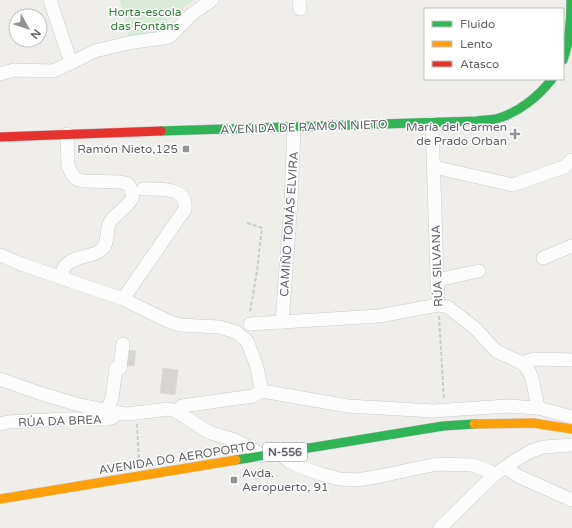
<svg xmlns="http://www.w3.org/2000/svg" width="572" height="528" font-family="'Varela Round',sans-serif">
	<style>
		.green { fill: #d8ebd6 }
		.building { fill: #d6d5d3; stroke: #deddd9 }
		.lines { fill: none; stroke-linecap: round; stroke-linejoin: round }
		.street-casing { stroke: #cbcccc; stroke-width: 14 }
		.fast-casing { stroke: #cacacb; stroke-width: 10 }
		.slow-casing { stroke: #cacacb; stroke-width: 10 }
		.jam-casing { stroke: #cacacb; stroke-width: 10 }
		.path { stroke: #cacfcc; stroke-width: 2; stroke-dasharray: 4 2; stroke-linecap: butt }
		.street { stroke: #fdfcfc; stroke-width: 13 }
		.fast { stroke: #30b455; stroke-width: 9 }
		.slow { stroke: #ff9f0a; stroke-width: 9 }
		.jam { stroke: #e5322d; stroke-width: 9 }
		.poi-dot { fill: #919496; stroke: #fff; stroke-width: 1.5 }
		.labels { text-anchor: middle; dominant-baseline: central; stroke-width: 3; stroke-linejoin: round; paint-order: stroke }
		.shield { fill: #fff; stroke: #8f9295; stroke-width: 1 }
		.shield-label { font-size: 11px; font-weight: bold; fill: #5f6368 }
		.park-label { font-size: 12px; fill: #348238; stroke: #fff }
		.street-label { font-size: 12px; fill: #5f6368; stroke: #fff }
		.poi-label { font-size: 12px; fill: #5f6368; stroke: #fff; text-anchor: end }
	</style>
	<rect width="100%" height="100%" fill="#efeeea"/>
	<path class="green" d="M120,0H195L183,8L166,23L168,33L129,40Z"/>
	<g class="building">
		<path d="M123,350L136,351L134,366L122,365Z"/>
		<path d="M163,368L178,370L175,395L160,393Z"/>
	</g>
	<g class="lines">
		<g class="street-casing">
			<g id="street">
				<path d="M50,0L71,63"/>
				<path d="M299,0L300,9"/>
				<path d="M0,74L14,70L53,71L71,63L95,51L128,43L169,37L192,14L212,0"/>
				<path d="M432,123L438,305"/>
				<path d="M434,167L513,185L564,167L572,160"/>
				<path d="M0,255L21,264L123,299L170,322L180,325L219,327L236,332L247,341L256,364L262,391"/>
				<path d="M543,258L572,246"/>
				<path d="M62,278C62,274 63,269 65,266C74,255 91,258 101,250C109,244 106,232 109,224C113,214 127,209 132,198C134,193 130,188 128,184L121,182L83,181L76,179L72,174L68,166L67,134"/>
				<path d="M437,280L479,271"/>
				<path d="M123,299L185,209C188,186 157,189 143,189"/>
				<path d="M282,322L291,202L294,127"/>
				<path d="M250,324L379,316L438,305L448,307L476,329L496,351L522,363L529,371L532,378L538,408"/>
				<path d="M522,363L534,359L572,360"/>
				<path d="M0,379L39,393L76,404L118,413L128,414L168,409L176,411L202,428L211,433L235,440L251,448L262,456"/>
				<path d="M107,411L112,398L116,368H120L123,344"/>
				<path d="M176,411L182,406L253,396L262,391L348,406L433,411L507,406L538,408L572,417"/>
				<path d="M0,424L8,422L65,419H107L112,418L118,413"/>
				<path d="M278,453L289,461L298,466L321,474L339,479L357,480L381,476L413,469L437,464L472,465L489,471L494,475"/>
				<path d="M507,466L511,471L518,476L572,500"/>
				<path d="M440,528L494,475L516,460L531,451L544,447L572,445"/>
			</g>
		</g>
		<g class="fast-casing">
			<g id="fast">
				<path d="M563,60C570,40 571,21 571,0"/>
				<path d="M161,131L477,121C483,120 490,120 496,119C518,113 538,97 552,79"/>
				<path d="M236,460L443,426L474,424"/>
			</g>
		</g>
		<g class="slow-casing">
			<g id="slow">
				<path d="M474,424L533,423L572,429"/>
				<path d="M0,499L236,460"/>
			</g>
		</g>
		<g class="jam-casing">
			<path id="jam" d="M0,137L161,131"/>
		</g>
		<g class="path">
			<path d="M247,223L262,228L257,271L250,312"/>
			<path d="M439,316L444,400"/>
			<path d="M137,424L139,462"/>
		</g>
		<use href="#street" class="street"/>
		<use href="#fast" class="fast"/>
		<use href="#slow" class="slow"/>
		<use href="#jam" class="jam"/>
	</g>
	<g class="poi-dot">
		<path d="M513 128h4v4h4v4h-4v4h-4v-4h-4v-4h4z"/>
		<rect x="182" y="145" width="8" height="8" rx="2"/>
		<rect x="230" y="476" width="8" height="8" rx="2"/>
	</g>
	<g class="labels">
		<rect class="shield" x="263" y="443" width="44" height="18" rx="3"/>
		<g class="shield-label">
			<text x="285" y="452">N-556</text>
		</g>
		<g class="park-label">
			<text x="145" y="12">Horta-escola<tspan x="145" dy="14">das Fontáns</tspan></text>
		</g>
		<g class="street-label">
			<text transform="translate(304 127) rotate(-2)">AVENIDA DE RAMÓN NIETO</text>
			<text transform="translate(289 224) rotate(-86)">CAMIÑO TOMÁS ELVIRA</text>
			<text transform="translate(437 266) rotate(-92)">RÚA SILVANA</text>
			<text transform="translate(60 421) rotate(-2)">RÚA DA BREA</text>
			<text transform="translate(177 458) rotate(-9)">AVENIDA DO AEROPORTO</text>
		</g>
		<g class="poi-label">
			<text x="507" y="127">María del Carmen<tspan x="507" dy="14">de Prado Orban</tspan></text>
			<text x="178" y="149">Ramón Nieto,125</text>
			<text x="242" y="473" text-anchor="start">Avda.<tspan x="242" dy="14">Aeropuerto, 91</tspan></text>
		</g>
	</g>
	<rect x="424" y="8" width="140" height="72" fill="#ffffff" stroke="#bfc1c3"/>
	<rect x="432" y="21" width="20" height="6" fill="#30b455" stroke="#bfc1c3"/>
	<text x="460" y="28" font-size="12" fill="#5f6368">Fluido</text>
	<rect x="432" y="41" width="20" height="6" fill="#ff9f0a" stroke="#bfc1c3"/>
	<text x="460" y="48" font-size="12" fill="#5f6368">Lento</text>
	<rect x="432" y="61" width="20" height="6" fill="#e5322d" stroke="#bfc1c3"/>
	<text x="460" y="68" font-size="12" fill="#5f6368">Atasco</text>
	<g transform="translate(28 28) rotate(129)"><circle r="19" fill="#ffffff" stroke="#bfc1c3"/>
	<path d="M0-3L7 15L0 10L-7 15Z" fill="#919496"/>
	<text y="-6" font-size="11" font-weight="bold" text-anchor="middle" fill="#5f6368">N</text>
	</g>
</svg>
